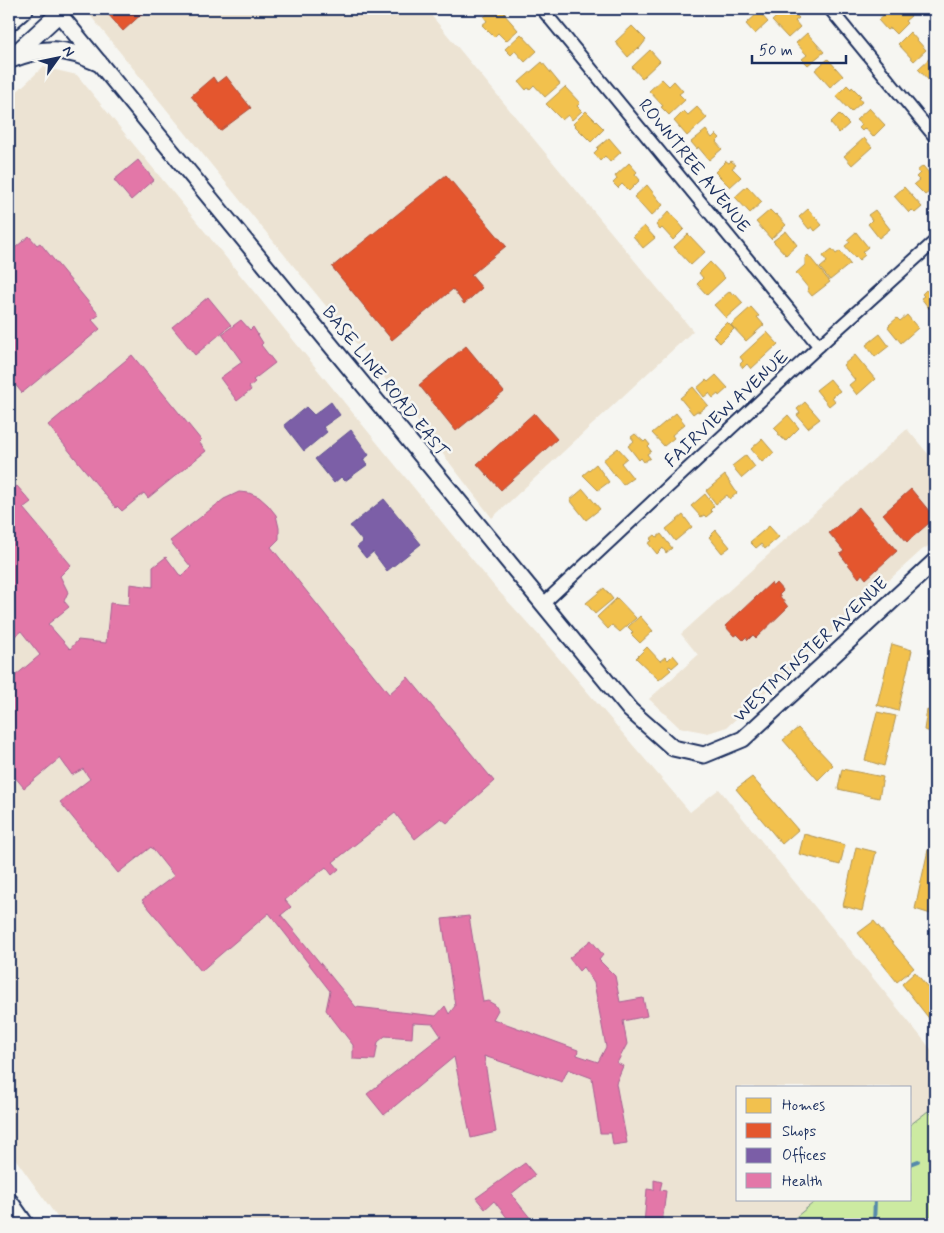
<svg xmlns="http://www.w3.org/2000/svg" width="944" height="1233" font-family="Mynerve,sans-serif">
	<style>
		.built { fill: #ece3d3 }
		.green { fill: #cceaa1; stroke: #748c80 }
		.homes { fill: #f2c14e; stroke: #b29553 }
		.shops { fill: #e4572e; stroke: #a84b3c }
		.offices { fill: #7b5ea7; stroke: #5e5091 }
		.health { fill: #e377a8; stroke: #a76192 }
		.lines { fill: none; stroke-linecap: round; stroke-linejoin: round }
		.stream { stroke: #568aab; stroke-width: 4 }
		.minor-casing { stroke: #1b2f5e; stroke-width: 15 }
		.tertiary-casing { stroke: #1b2f5e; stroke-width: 19 }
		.secondary-casing { stroke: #1b2f5e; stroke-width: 20 }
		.minor { stroke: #f6f6f2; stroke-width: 11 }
		.tertiary { stroke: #f6f6f2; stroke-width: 15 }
		.secondary { stroke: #f6f6f2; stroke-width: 16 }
		.labels { text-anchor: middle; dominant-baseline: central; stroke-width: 5; stroke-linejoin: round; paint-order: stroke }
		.street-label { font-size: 18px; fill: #1b2f5e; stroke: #f6f6f2 }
	</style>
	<rect width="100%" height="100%" fill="#f6f6f2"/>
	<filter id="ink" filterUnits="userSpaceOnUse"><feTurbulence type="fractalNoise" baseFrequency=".02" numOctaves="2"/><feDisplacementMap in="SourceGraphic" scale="10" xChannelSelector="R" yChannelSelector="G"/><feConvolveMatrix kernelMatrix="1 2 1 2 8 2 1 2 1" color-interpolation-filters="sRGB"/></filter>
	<g filter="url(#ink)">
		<g class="built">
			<path d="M94,9H426L693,331L492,518L386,380L89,14Z"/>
			<path d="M43,67L77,75L494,586L544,641L690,812L719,789L935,1054V1106L910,1126V1087H738V1199H819L791,1221V1224H62L9,1150V99Z"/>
			<path d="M907,429L935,462V542L922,550L727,727L708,733L679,727L649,699L698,655L681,634Z"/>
		</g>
		<path class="green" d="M928,1111L935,1118V1224H791V1221L818,1199H910V1125Z"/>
		<g class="homes">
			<path d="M493,9H499L501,11L504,9L506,12L504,14L518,30L506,41L498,33L494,37L482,25L487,21L484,17Z"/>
			<path d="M891,9H904L911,16L905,21L907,23L896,34L890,28L887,30L878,20Z"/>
			<path d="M784,10L789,14L792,11L799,18L795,21L800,27L788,38L772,21Z"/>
			<path d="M759,12L768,22L755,34L746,24Z"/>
			<path d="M632,26L646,40L639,49L638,48L628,57L615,42Z"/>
			<path d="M910,32L926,50L914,61L898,44Z"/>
			<path d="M807,33L824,52L808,65L802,59L807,55L796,43Z"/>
			<path d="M521,34L537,51L525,62L515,51L511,55L505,49Z"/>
			<path d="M650,50L660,61L642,78L632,67Z"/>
			<path d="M931,57L935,62V84L934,86L918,69Z"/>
			<path d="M828,59L843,76L830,87L815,70Z"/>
			<path d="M542,62L560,84L545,97L534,85L529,90L528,88L526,90L519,82Z"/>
			<path d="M662,79L669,86L674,81L683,91L679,94L685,100L669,115L661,107L663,106L649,91Z"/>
			<path d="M847,85L851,89L852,87L861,96L859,98L862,102L851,112L836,96Z"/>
			<path d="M565,87L580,103L577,106L582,111L572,120L568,115L562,120L546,104Z"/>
			<path d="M697,107L707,118L687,136L674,121L684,111L688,115Z"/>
			<path d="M869,108L885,125L873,137L865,128L862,131L859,128L862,125L856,120Z"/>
			<path d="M586,111L604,129L591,142L573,124Z"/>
			<path d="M839,114L849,124L839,133L830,123Z"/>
			<path d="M706,130L712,138L716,134L720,138L716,142L722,149L709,160L698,147L697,149L691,142Z"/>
			<path d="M609,138L621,152L610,162L605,156L600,161L594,153L598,149L597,148Z"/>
			<path d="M864,138L872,147L852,165L844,156Z"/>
			<path d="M726,161L729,163L731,161L736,165L732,168L741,177L730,187L715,172Z"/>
			<path d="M629,163L637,172L635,174L640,180L629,191L622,184L618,188L613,183L617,179L615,176Z"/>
			<path d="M923,166L935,180V188L925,195L914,184L919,180L916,177L920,173L917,171Z"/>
			<path d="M647,185L663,205L651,216L634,197Z"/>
			<path d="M747,186L762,202L750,213L735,197Z"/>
			<path d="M904,187L922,207L915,213L912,210L909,213L894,196Z"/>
			<path d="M808,209L822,225L815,231L812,227L809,229L799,217Z"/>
			<path d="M770,210L775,215L776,214L786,225L771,239L756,222Z"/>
			<path d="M875,210L890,229L879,238L868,224L872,220L868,215Z"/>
			<path d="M669,211L684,229L673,240L662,228L660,230L656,225Z"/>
			<path d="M644,226L655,238L643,248L633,236Z"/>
			<path d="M786,231L797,245L786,255L773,241Z"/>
			<path d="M856,232L868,247L862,252L865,255L859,260L856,257L855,258L845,246L850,242L847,240Z"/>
			<path d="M688,234L705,252L691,265L674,247Z"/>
			<path d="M832,249L836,254L840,251L850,264L830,280L820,268L827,262L823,256Z"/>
			<path d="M808,255L830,282L812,296L807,290L809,289L796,273L805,265V258Z"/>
			<path d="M710,262L725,278L707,295L697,284L703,278L699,273Z"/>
			<path d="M934,287L935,289V316L921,298L924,296L922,294L926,290L928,292Z"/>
			<path d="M730,291L733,295L734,293L743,303L726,318L714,305Z"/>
			<path d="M751,307L759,316L757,317L764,325L746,341L731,325Z"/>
			<path d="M907,315L918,328L901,343L888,327L890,326L889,325L897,318L900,321Z"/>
			<path d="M727,322L734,329L720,343L713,336Z"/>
			<path d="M767,332L778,344L751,369L747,364L743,368L740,364L743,361L740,357Z"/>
			<path d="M880,334L889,346L875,357L866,345Z"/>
			<path d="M855,355L875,379L857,395L849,385L855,380L843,365Z"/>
			<path d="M716,375L728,388L719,396L718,394L713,398L709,393L704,397L697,388L706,380L708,382Z"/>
			<path d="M830,379L840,391L832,397L835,401L829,406L816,390Z"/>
			<path d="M693,387L708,405L699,412L697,411L693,414L680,398Z"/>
			<path d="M805,402L820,419L808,428L797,415L800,413L797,409Z"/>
			<path d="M676,413L685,424L672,435L674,438L664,446L652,433Z"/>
			<path d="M788,415L799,428L786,441L778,435L779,433L774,428Z"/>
			<path d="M635,434L644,442L646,440L650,445L648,447L651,451L647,454L650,458L644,462L641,458L639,460L628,446L634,441L631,437Z"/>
			<path d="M762,439L774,453L762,462L751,449Z"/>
			<path d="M618,448L627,458L621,463L633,478L623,485L603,460Z"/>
			<path d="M746,455L755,467L742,478L732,466Z"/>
			<path d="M596,464L609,482L598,490L583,475Z"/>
			<path d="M725,475L737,493L730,499L727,495L716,504L706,491Z"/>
			<path d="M583,489L600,509L586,520L570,500Z"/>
			<path d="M705,494L714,506L710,510L712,512L706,517L704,515L701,517L691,506Z"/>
			<path d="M683,515L692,527L675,541L666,529Z"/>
			<path d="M769,526L779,537L765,549L761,544L756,548L750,542Z"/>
			<path d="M716,530L730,547L722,553L709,537Z"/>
			<path d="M661,534L672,548L666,553L663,548L657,554L648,543L652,541L650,539L655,535L657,537Z"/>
			<path d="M604,588L613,599L595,614L586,603Z"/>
			<path d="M617,598L636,618L620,632L612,625L608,629L597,617Z"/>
			<path d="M640,616L653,631L640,643L631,634L633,632L628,627Z"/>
			<path d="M892,644L912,650L898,711L877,705Z"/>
			<path d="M647,647L660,661L665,657L668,660L673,655L679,662L672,668L670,666L668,667L671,670L659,680L636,658Z"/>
			<path d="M927,710L935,713V733L924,730Z"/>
			<path d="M877,712L896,716L884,766L865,760Z"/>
			<path d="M798,728L833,765L818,780L783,740Z"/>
			<path d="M842,769L883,777L879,798L838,789Z"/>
			<path d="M752,777L798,830L782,844L736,789Z"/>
			<path d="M935,821V848L930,847Z"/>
			<path d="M804,834L845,845L840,865L799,854Z"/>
			<path d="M856,847L876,852L862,911L843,906Z"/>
			<path d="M928,850L935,851L934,915L915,909Z"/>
			<path d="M874,921L914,968L897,982L858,933Z"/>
			<path d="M915,972L935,996V1026L902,984Z"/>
		</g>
		<g class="shops">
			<path d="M112,9H143L145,11L123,31L107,13Z"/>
			<path d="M226,76L251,108L220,131L191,96L213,77L217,83Z"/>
			<path d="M446,175L506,246L471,275L482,288L464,304L453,289L392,340L332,267Z"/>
			<path d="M466,346L504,392L456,431L419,385Z"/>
			<path d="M534,413L557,439L501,490L477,464Z"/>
			<path d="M911,489L935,518L907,542L883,514Z"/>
			<path d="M859,507L897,551L866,579L862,574L859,578L840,554L844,551L829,533Z"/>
			<path d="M771,583L773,586L776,583L783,591L779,595L788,607L756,638L753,635L748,640L746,637L743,640L737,634L734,636L725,626Z"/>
		</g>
		<g class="offices">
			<path d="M331,402L340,415L323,427L327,432L304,451L284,425L306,407L314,415Z"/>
			<path d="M351,430L369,455L363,460L367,465L345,481L341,477L334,483L315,459Z"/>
			<path d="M384,499L421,544L387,571L373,552L366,558L357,547L363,542L350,526Z"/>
		</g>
		<g class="health">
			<path d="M138,160L154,180L131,200L114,180Z"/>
			<path d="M29,236L37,245L40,243L99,315L92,320L100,329L22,393L9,377V253Z"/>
			<path d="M208,297L231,325L195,355L172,327Z"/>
			<path d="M241,320L250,330L253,327L263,343L261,345L275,363L253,380L255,382L249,387L251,390L237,401L220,378L242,362L222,334Z"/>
			<path d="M132,355L201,440L199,442L206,451L148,498L144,493L122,511L117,506L116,508L48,425Z"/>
			<path d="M17,486L31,502L23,508L71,565L60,576L68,592L64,601L69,607L48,624L70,649L78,640L106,643L110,603L129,605L130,584L153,587V567L166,557L181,577L191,567L170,541L224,499L239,492L249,493L259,497L268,505L276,515L279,528V539L271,547L389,694L408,677L494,781L447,823L441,818L415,839L395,813L333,862L339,869L332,875L326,867L285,900L291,907L281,915L356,1007L436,1016L445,1006L449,1014L455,1006L442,919L469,916L483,1002L488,1001L495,1005L498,1010L493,1019L578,1050L577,1055L598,1062L606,1047L594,983L583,967L579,971L569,958L591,940L603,955L599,960L615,976L620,1002L643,998L647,1016L623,1021L627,1044L617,1063L623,1066L616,1083L627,1143L613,1145L611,1133H600L592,1078L568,1069L562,1082L484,1056L496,1132L471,1138L454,1057L384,1115L367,1094L441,1036L433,1024L413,1023L412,1038L385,1036L378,1042L375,1060L353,1059V1045L326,1010L330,991L269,913L201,971L142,900L174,876L151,847L118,873L60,802L90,779L83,769L72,775L60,758L24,788L9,770V681L40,655L21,631L9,641V492Z"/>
			<path d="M525,1163L535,1175L511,1194L535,1224H512L494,1201L485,1209L476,1198Z"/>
			<path d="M654,1180L662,1182L660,1190L666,1191L662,1224H644L647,1189L654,1190Z"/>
		</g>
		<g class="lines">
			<g class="stream">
				<path d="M910,1164L918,1161"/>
				<path d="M874,1224L875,1199"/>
			</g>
			<g class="minor-casing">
				<g id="minor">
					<path d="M542,9L819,346"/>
					<path d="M830,9L935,137"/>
					<path d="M543,604L819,346L935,241"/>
				</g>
			</g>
			<g class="tertiary-casing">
				<path id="tertiary" d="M55,9L630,710L673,748L704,755L743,739L935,561"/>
			</g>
			<g class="secondary-casing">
				<g id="secondary">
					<path d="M9,23L25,9"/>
					<path d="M12,57L64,9"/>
					<path d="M9,60C44,46 64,47 99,63"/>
					<path d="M9,1201L25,1224"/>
				</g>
			</g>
			<use href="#minor" class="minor"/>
			<use href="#tertiary" class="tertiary"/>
			<use href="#secondary" class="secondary"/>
		</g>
	</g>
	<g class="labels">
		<g class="street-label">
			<text transform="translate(694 166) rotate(51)">ROWNTREE AVENUE</text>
			<text transform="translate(385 382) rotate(51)">BASE LINE ROAD EAST</text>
			<text transform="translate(727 409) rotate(-43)">FAIRVIEW AVENUE</text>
			<text transform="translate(811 650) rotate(-43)">WESTMINSTER AVENUE</text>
		</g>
	</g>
	<rect width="944" height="1233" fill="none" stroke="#f6f6f2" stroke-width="30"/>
	<rect x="15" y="15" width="914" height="1203" fill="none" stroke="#1b2f5e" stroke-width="2" filter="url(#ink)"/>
	<rect x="736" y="1086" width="175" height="115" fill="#f6f6f2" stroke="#9ea6b7"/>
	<rect x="746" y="1098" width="25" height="15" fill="#f2c14e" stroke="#9ea6b7"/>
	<text x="782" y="1110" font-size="15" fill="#1b2f5e">Homes</text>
	<rect x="746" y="1123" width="25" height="15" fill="#e4572e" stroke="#9ea6b7"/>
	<text x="782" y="1136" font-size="15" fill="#1b2f5e">Shops</text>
	<rect x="746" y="1148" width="25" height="15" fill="#7b5ea7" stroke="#9ea6b7"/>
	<text x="782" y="1160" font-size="15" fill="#1b2f5e">Offices</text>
	<rect x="746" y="1173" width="25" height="15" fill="#e377a8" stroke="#9ea6b7"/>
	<text x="782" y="1186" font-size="15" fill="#1b2f5e">Health</text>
	<g transform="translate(58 58) rotate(57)" stroke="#f6f6f2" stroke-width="4" paint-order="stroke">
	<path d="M0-4L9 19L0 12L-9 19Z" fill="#1b2f5e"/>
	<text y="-8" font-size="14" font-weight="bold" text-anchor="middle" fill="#1b2f5e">N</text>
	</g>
	<path d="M752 55v8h94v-8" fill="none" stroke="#1b2f5e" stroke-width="2.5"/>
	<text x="759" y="55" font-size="15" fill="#1b2f5e" stroke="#f6f6f2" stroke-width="4" paint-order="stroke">50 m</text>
</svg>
